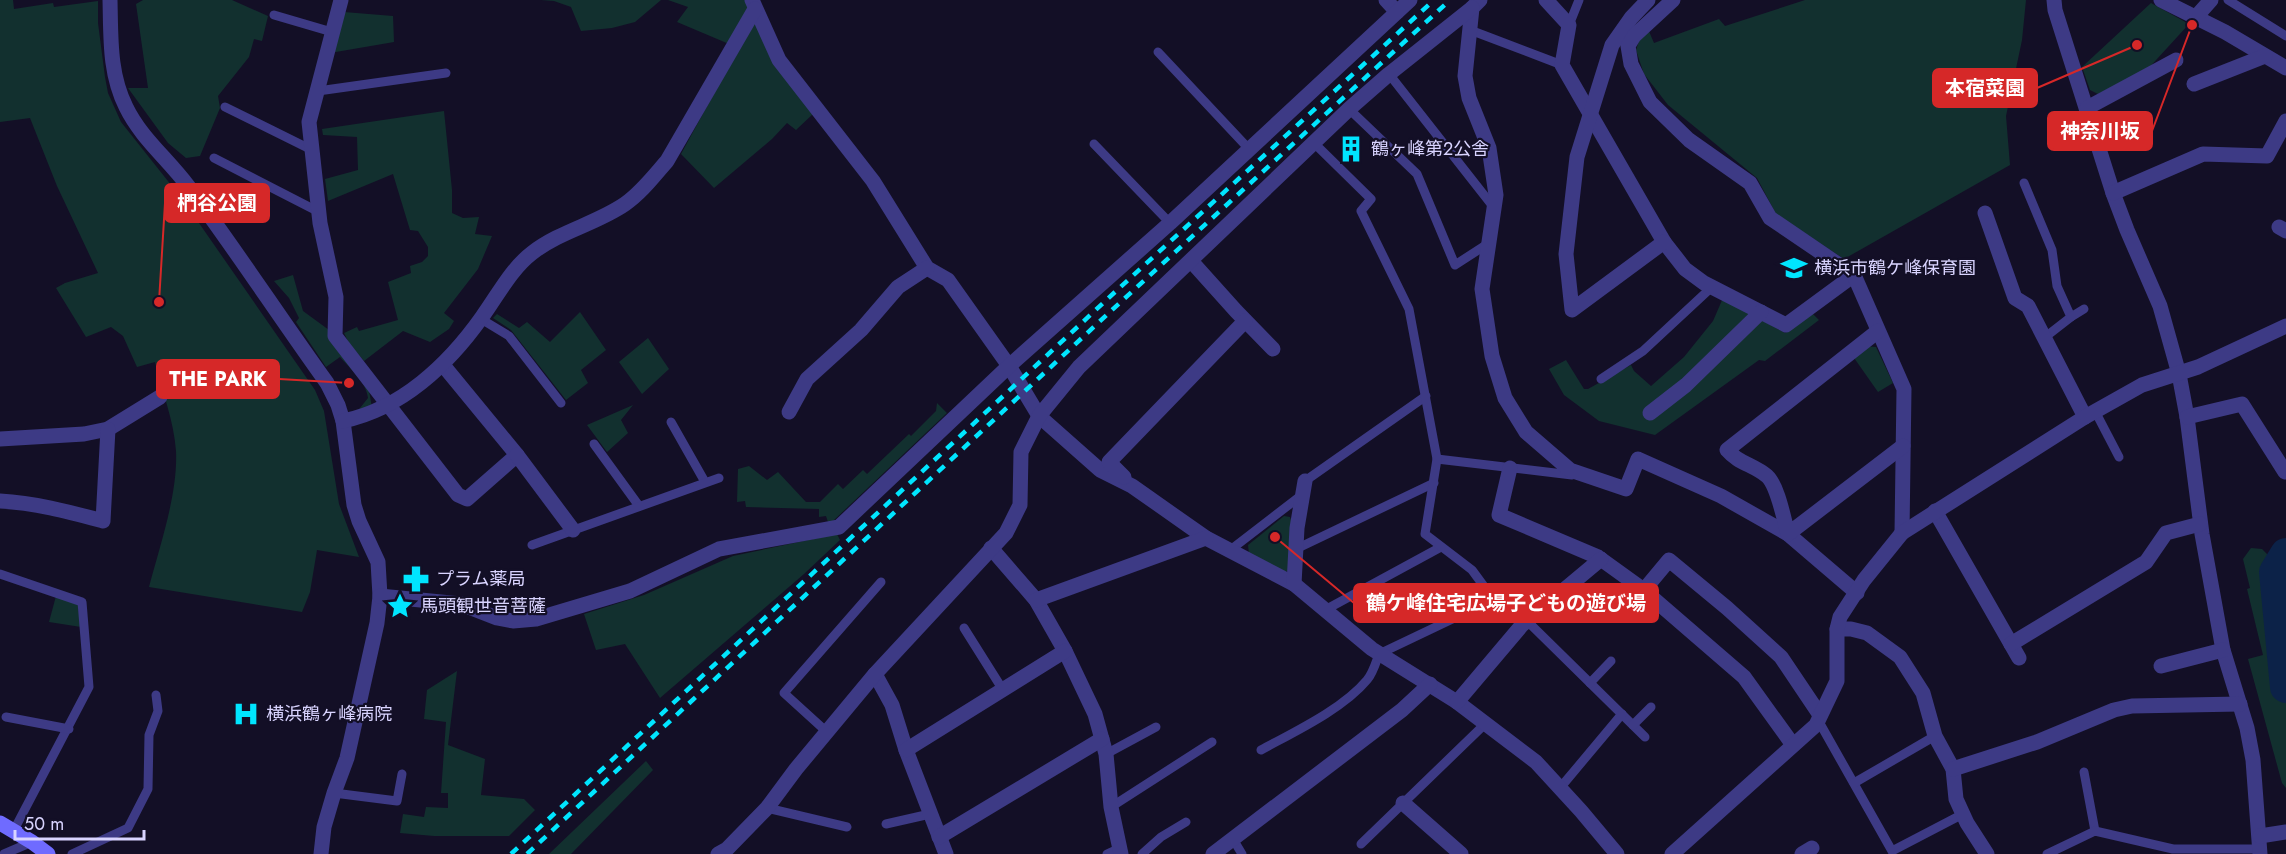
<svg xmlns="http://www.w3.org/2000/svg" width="2286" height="854" font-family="Jost,'Noto Sans JP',sans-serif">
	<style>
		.green { fill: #12302f }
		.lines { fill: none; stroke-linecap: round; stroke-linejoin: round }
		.river { stroke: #0c2248; stroke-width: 32 }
		.lane { stroke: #3d3a85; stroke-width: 9 }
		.street { stroke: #3d3a85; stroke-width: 15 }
		.secondary { stroke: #6f6bff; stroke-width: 15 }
		.rail { stroke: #00e5ff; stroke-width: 4.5; stroke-dasharray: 9 8; stroke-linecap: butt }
		.labels { text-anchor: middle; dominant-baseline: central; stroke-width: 4.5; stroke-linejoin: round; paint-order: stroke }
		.poi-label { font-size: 18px; fill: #d9d4ff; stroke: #130f26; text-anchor: start }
		.leader { fill: none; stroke: #d62828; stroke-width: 2 }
		.callout-dot { fill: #d62828; stroke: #130f26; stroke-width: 2 }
		.callout { fill: #d62828; stroke: #d62828; stroke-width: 2 }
		.callout-label { font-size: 20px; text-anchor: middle; font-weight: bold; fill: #fff }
	</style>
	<rect width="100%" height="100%" fill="#130f26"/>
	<g class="green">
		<path d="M0,0H13L14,9L53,3L54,7L98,1V23L105,77L108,93L121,122L183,200L315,390L324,411L339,504L359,557L317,550L310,592L302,612L149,587C160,545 178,494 176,451C174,421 162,391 155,362L137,367L123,336L111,327L86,337L56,288L65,283L98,273L57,186L30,118L0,122Z"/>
		<path d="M143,0H232L268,16L262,41L254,39L249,57L218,96L220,108L200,156L186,158L168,143L128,88H148L136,4Z"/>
		<path d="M541,0H661L635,22L612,28L581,31L571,7L554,1Z"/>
		<path d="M668,0H748L750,8L729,44L677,22L688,7Z"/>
		<path d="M1805,0H2026L2022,40L2006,116L2010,165L1844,259L1776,214L1757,178L1668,105L1644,74L1636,50L1640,38L1648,29L1654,43L1719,19L1725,26Z"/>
		<path d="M2151,3L2189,24L2146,71L2098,94L2090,90L2082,67Z"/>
		<path d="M344,12L393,16L394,42L330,53Z"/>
		<path d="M755,18L814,113L796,130L787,123L772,139L714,188L681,154Z"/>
		<path d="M444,111L452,190V213L463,218L479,217L475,234L492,236L478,269L444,313L454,321L449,329L430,342L403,331L364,361L349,343L344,333L357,327L359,331L398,320L388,282L411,273L410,266L422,262L428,256V247L418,231L410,230L393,174L328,201L325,179L358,170L357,137L323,135L322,129Z"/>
		<path d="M293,275L303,311L329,330L369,390L372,408L356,413L368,398C366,381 350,369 340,357L326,367L296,322L299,318L289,298L274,281Z"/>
		<path d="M1723,298L1785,333L1813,314L1819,320L1765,361L1759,360L1655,435L1599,421L1564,395L1549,369L1566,360L1584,389H1588L1631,365L1634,371L1651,386L1684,357L1713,321Z"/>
		<path d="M580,312L606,350L581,370L588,383L566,400L511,330L493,318L497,314L519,328L527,322L550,342Z"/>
		<path d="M648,338L669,369L642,394L619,362Z"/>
		<path d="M1864,346L1876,347L1893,383L1878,392L1852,355Z"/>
		<path d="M937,403L947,413L833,521L828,522L826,516L819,517V509L746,507L745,501L737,502L738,469L749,466L767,480L778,472L806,502H820L838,484L843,489L863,470L867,474L909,434L911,436L936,411Z"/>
		<path d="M633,405L621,420L628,433L607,452L587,425Z"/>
		<path d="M1284,516L1290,517L1292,523L1289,571L1284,572L1249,554L1248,545Z"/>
		<path d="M837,534L840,540L804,574L660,698L625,644L596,650L584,614L644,595L733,556Z"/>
		<path d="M2251,548L2262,549L2269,556L2266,585L2286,593V788L2282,783L2248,659L2263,655L2247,589L2250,588L2243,559Z"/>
		<path d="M56,596L78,605L81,627L49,622Z"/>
		<path d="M457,671L448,745L485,759L481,795L524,799L535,810L509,836H434L400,833L403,814L424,817L426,807L448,808V793H441L446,722L424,719L427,690Z"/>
		<path d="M646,761L653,770L571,854H549Z"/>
	</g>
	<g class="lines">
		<path class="river" d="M2286,554L2275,572L2286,687"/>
		<g class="lane">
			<path d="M2228,0L2286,36"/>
			<path d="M274,15L332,32"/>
			<path d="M1569,25L1579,0"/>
			<path d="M1470,30L1562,65"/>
			<path d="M1158,52L1249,149"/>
			<path d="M1389,74L1495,209"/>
			<path d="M318,91L446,73"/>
			<path d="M225,107L312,150"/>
			<path d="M1349,109L1417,174L1455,265L1489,243"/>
			<path d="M1094,144L1170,223"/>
			<path d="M214,158L319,212"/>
			<path d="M2024,183L2052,250L2057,286L2071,317L2044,338"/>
			<path d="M2071,317L2084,309"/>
			<path d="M481,319L509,336L561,403"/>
			<path d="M1601,379L1643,351L1713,286"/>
			<path d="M2095,411L2119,457"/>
			<path d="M671,422L705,482"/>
			<path d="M594,444L639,506"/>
			<path d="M1437,459L1572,475"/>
			<path d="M1305,481L1426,396"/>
			<path d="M532,545L719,478"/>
			<path d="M1296,549L1434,483"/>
			<path d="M1229,551L1303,494"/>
			<path d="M0,574L82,602L89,687L14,830"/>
			<path d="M1325,610L1441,547"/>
			<path d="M1527,621L1645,737"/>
			<path d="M964,628L1003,690"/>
			<path d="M1590,683L1611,661"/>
			<path d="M6,717L69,729"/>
			<path d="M1818,720L1892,851L1963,814"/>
			<path d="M1633,725L1651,707"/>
			<path d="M828,733L784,693L881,582"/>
			<path d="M1261,750C1294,732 1343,709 1367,680C1373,673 1376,662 1379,654L1465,613L1480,596L1483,585L1472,570L1425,534L1437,459L1409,309L1361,211L1371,199L1314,143"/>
			<path d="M1106,754L1156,727"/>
			<path d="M2084,772L2095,831"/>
			<path d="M1854,783L1935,736"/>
			<path d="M1560,788L1622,714"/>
			<path d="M334,793L397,801L402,774"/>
			<path d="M1111,807L1212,742"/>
			<path d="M767,808L847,827"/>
			<path d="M886,824L930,814"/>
			<path d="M1233,839L1242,854"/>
			<path d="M1361,844L1485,724"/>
			<path d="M4,854L32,842"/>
			<path d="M72,854L128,828L148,789L149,735L158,711L156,695"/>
			<path d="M1107,854L1120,848"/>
			<path d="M1142,854L1161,837L1186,822"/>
			<path d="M2047,854L2095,831L2173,849H2260"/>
		</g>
		<g class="street">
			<path d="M110,0C111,37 109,73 126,107C141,138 168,159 188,186C236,250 280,318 327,383L338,405L343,421L354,505L359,521L378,562L380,596L377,623L347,758L334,793L324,827L321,854"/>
			<path d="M341,0L309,122L320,223L336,297L335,336L458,495L467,499L517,455L443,365"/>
			<path d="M752,0L779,60L873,181L927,268L948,280L1009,366L1039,416L1100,470L1132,486L1206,538L1294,584L1372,649L1457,702L1536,762L1581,811L1617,854"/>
			<path d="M1386,0L1397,12"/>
			<path d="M1480,0L1472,8L1465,76L1469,98L1489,148L1496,195L1482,289L1492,356L1505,398L1526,432L1570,470L1626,489L1638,459L1721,496L1788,534L1857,593"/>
			<path d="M1546,0L1569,25L1562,65L1664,242L1685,269L1704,283L1786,325L1854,275"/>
			<path d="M1648,0L1631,18L1612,45L1577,157L1566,254L1572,310L1664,242"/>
			<path d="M1673,0L1634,36L1628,46L1631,64L1650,102L1689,140L1750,183L1770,218L1854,275L1904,389L1902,533"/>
			<path d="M2054,0L2055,10L2113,193L2127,230L2160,306L2179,374L2187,417L2202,534L2223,650L2247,728L2253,760L2260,854"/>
			<path d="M2161,0L2225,32L2286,68"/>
			<path d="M2195,18L2211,0"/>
			<path d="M2194,84L2265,56"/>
			<path d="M2087,108L2176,60"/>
			<path d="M2113,193L2203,154L2267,156L2286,121"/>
			<path d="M1985,213L2015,298L2028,306L2085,417"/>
			<path d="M2279,227L2286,231"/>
			<path d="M1192,262L1236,311L1273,349"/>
			<path d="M1878,331L1727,450C1738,463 1754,465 1767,476C1778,486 1784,520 1788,534L1903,446"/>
			<path d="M789,412L807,379L861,330L898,287L927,268"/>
			<path d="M1650,413L1686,385L1761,312"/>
			<path d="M2187,417L2242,404L2285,472"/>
			<path d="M343,421C401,409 448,365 482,317C498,295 511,269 532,253C560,231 596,224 625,204C641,193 654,176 667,161L755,9"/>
			<path d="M0,439L84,434L108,429L160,397"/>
			<path d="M517,455L573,530"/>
			<path d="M1510,468L1499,515L1598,557L1641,588L1744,677L1793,745"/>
			<path d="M1124,477L1109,462L1245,321"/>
			<path d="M0,501C36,503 69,512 103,521L108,429"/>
			<path d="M1935,511L2019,658"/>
			<path d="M991,548L1036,600L1065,651L1095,714L1106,754L1111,807L1121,854"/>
			<path d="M1294,584L1297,528L1305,481"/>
			<path d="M1644,590L1669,560L1727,608L1781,657L1820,715"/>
			<path d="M380,596L461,604L497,618L513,621L536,619L630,591L719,549L839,527L1009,366L1170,223L1410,0"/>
			<path d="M1036,600L1206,538"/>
			<path d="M1837,629H1851L1867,633L1900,657L1923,693L1935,736L1953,769L1956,799L1967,823L1987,854"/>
			<path d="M2011,644L2146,562L2166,533L2200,524"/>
			<path d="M2161,666L2223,650"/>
			<path d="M875,674L892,705L906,750L946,854"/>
			<path d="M1457,702L1522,625L1601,559"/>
			<path d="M906,750L1065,651"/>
			<path d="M1953,769L2037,742L2114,710L2132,706L2240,704"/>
			<path d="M1403,803L1461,854"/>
			<path d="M2260,836L2286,832"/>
			<path d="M939,837L1102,739"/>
			<path d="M718,854L727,849L767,808L796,769L875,674L1006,533L1020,505L1021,452L1039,416L1079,367L1349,109L1389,74L1472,8"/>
			<path d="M1213,854L1402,710L1430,684"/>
			<path d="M1672,854L1816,725L1837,681V629L1840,617L1864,580L1902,533L2085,417L2142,385L2198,367L2286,326"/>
			<path d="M1802,854L1812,848"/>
		</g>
		<path class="secondary" d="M0,823L32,842L48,854"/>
		<g class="rail">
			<path d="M511,854L1115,292L1434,0"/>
			<path d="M527,854L1112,310L1450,0"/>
		</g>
	</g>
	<defs>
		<g id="building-bare" transform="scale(2.07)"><path d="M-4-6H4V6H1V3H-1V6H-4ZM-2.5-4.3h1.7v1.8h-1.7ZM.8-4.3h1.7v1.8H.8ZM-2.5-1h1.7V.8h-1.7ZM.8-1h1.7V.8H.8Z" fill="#00e5ff" stroke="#130f26" stroke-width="2.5" paint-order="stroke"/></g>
		<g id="school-bare" transform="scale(2.07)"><path d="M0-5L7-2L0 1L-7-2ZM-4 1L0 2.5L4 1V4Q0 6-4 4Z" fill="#00e5ff" stroke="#130f26" stroke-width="2.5" paint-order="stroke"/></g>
		<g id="pharmacy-bare" transform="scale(2.07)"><path d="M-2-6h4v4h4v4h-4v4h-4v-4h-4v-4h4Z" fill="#00e5ff" stroke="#130f26" stroke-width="2.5" paint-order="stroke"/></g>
		<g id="sight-bare" transform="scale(2.07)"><path d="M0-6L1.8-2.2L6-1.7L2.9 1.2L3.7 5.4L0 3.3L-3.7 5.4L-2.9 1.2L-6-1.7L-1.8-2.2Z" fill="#00e5ff" stroke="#130f26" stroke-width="2.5" paint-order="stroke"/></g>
		<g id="hospital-bare" transform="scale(2.07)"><path d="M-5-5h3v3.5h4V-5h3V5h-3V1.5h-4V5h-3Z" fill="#00e5ff" stroke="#130f26" stroke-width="2.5" paint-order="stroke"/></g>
	</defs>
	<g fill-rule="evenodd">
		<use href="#building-bare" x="1351" y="149"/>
		<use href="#school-bare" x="1794" y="268"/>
		<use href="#pharmacy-bare" x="416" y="579"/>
		<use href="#sight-bare" x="400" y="606"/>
		<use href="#hospital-bare" x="246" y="714"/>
	</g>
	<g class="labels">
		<g class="poi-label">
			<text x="1371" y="149">鶴ヶ峰第2公舎</text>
			<text x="1814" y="268">横浜市鶴ケ峰保育園</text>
			<text x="436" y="579">プラム薬局</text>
			<text x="420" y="606">馬頭観世音菩薩</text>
			<text x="266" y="714">横浜鶴ヶ峰病院</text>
		</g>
	</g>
	<path class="leader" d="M2137 45L2037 88M2192 25L2152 131M159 302L165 203M349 383L279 379M1275 537L1354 603"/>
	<g class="callout-dot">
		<circle cx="2137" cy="45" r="6"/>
		<circle cx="2192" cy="25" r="6"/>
		<circle cx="159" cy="302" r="6"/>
		<circle cx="349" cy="383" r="6"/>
		<circle cx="1275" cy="537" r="6"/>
	</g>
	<g class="callout">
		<rect x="1933" y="69" width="104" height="38" rx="6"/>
		<rect x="2048" y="112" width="104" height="38" rx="6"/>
		<rect x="165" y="184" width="104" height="38" rx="6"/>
		<rect x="157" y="360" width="122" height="38" rx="6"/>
		<rect x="1354" y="584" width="304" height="38" rx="6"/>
	</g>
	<g class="callout-label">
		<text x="1985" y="95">本宿菜園</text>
		<text x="2100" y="138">神奈川坂</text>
		<text x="217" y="210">椚谷公園</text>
		<text x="218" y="386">THE PARK</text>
		<text x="1506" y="610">鶴ケ峰住宅広場子どもの遊び場</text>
	</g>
	<path d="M15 830v9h129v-9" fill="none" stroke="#d9d4ff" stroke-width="3"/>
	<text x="24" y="830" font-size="18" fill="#d9d4ff" stroke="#130f26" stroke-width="4.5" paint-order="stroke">50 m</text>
</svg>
